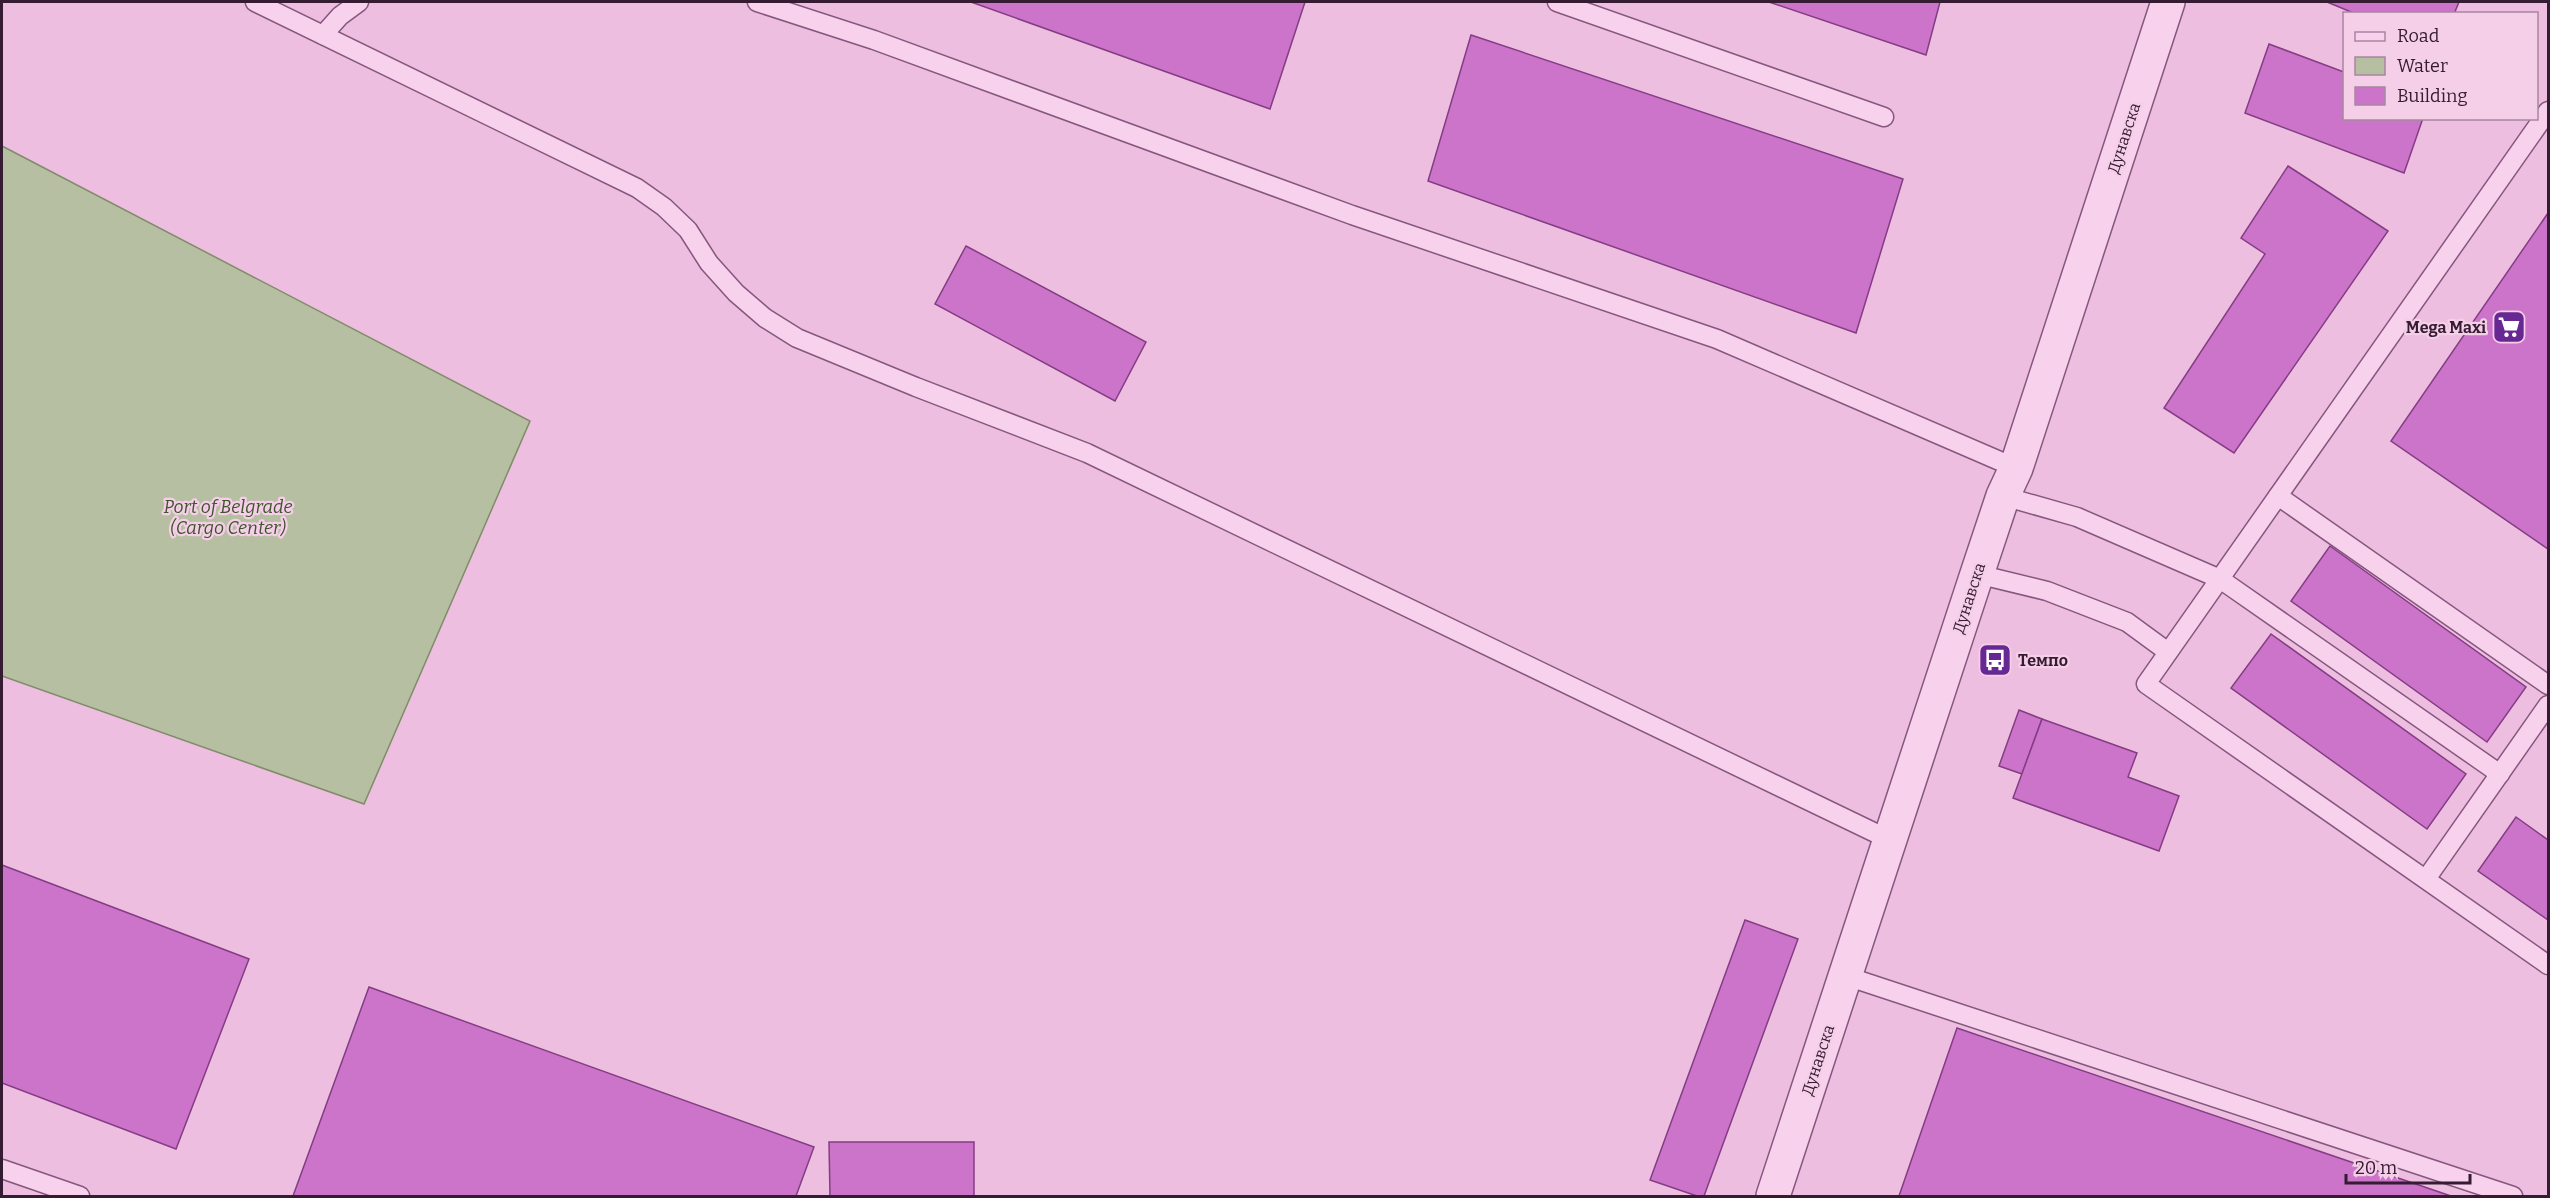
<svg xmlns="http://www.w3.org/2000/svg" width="2550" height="1198" font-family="Bitter,serif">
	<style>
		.water { fill: #b6bfa2; stroke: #808c69; stroke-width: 1.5 }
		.building { fill: #cb74c9; stroke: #843d84; stroke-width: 1.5 }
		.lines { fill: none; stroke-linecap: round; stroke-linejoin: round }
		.service-casing { stroke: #85577f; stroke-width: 21 }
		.minor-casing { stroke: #85577f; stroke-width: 36 }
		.service { stroke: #f8d1ec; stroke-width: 18 }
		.minor { stroke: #f8d1ec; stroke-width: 33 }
		.labels { text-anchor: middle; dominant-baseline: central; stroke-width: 4.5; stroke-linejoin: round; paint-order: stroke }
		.street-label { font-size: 16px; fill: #351c32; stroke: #f5cee8 }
		.poi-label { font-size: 16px; font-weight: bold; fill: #351c32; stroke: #f5cee8; text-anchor: end }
		.water-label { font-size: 18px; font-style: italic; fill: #3e542b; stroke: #f5cee8 }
	</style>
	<rect width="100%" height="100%" fill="#edbedf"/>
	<path class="water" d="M2,146L530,421L364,804L2,676Z"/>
	<g class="building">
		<path d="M971,2H1305L1270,109Z"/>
		<path d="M1769,2H1940L1926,55Z"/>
		<path d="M2327,2H2459L2454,14H2356Z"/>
		<path d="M1471,35L1903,179L1856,333L1428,181Z"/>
		<path d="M2269,44L2344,72V118H2423L2404,173L2245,113Z"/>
		<path d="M2288,166L2388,231L2234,453L2164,408L2265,254L2241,238Z"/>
		<path d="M2548,213V549L2391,441Z"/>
		<path d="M966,246L1146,342L1115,401L935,304Z"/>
		<path d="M2330,546L2526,687L2487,742L2291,601Z"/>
		<path d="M2271,634L2466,774L2427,829L2231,688Z"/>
		<path d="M2019,710L2042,719L2022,774L1999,766Z"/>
		<path d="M2042,719L2137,753L2128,777L2179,796L2159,851L2013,798Z"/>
		<path d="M2516,817L2548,840V920L2478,871Z"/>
		<path d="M2,865L249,959L176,1149L2,1083Z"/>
		<path d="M1745,920L1798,939L1704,1196H1697L1650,1180Z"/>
		<path d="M369,987L814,1147L796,1196H293Z"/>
		<path d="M1957,1028L2451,1196H1899Z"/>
		<path d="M829,1142H974V1196H830Z"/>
	</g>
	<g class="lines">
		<g class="service-casing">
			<g id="service">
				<path d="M255,2L637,188L664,207L688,230L709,263L736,293L765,318L797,338L916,387L1087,453L1890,840"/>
				<path d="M757,2L874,40L1352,215L1717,339L2016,468"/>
				<path d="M1557,2L1884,117"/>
				<path d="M323,35L340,16L359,2"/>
				<path d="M2548,111L2146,684L2548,965"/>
				<path d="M2003,496L2077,517L2220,579L2500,774"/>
				<path d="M2278,496L2548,685"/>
				<path d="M1977,574L2047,591L2127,622L2168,652"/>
				<path d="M2426,879L2548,705"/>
				<path d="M1846,976L2513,1196"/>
				<path d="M2,1169L80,1196"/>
			</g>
		</g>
		<g class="minor-casing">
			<path id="minor" d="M1773,1196L1977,574L2003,496L2016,468L2168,2"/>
		</g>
		<use href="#service" class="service"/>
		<use href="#minor" class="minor"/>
	</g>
	<defs>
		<g id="supermarket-square" transform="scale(1.725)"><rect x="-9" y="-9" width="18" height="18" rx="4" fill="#682893" stroke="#f5cee8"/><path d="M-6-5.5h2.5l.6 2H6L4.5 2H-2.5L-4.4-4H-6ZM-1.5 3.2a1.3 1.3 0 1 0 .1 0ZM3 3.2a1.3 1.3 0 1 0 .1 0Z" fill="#fff"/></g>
		<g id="bus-square" transform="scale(1.725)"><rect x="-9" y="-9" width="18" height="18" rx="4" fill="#682893" stroke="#f5cee8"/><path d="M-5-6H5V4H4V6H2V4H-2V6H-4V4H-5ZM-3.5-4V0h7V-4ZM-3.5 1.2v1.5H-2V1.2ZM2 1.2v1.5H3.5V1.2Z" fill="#fff"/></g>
	</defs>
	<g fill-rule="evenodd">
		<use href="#supermarket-square" x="2509" y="327"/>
		<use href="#bus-square" x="1995" y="660"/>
	</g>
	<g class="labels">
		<g class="street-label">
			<text transform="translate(2124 138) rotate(-72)">Дунавска</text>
			<text transform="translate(1969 598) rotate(-72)">Дунавска</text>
			<text transform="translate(1818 1060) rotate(-72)">Дунавска</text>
		</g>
		<g class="poi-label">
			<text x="2486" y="327">Mega Maxi</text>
			<text x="2018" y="660" text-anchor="start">Темпо</text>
		</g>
		<g class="water-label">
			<text x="228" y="507">Port of Belgrade<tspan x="228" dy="21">(Cargo Center)</tspan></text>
		</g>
	</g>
	<rect width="2550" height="1198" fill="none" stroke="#351c32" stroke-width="6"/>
	<rect x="2343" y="12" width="195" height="108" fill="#f5cee8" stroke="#a8879f" stroke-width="1.5"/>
	<rect x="2355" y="32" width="30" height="9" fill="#f8d1ec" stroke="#a8879f" stroke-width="1.5"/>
	<text x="2397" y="42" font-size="18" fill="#351c32">Road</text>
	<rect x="2355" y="57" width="30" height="18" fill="#b6bfa2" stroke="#a8879f" stroke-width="1.5"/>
	<text x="2397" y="72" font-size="18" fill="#351c32">Water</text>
	<rect x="2355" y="87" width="30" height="18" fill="#cb74c9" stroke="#a8879f" stroke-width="1.5"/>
	<text x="2397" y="102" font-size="18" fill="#351c32">Building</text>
	<path d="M2346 1174v9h124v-9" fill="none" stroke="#351c32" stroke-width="3"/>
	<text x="2355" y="1174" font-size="18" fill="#351c32" stroke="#f5cee8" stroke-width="4.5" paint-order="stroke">20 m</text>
</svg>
